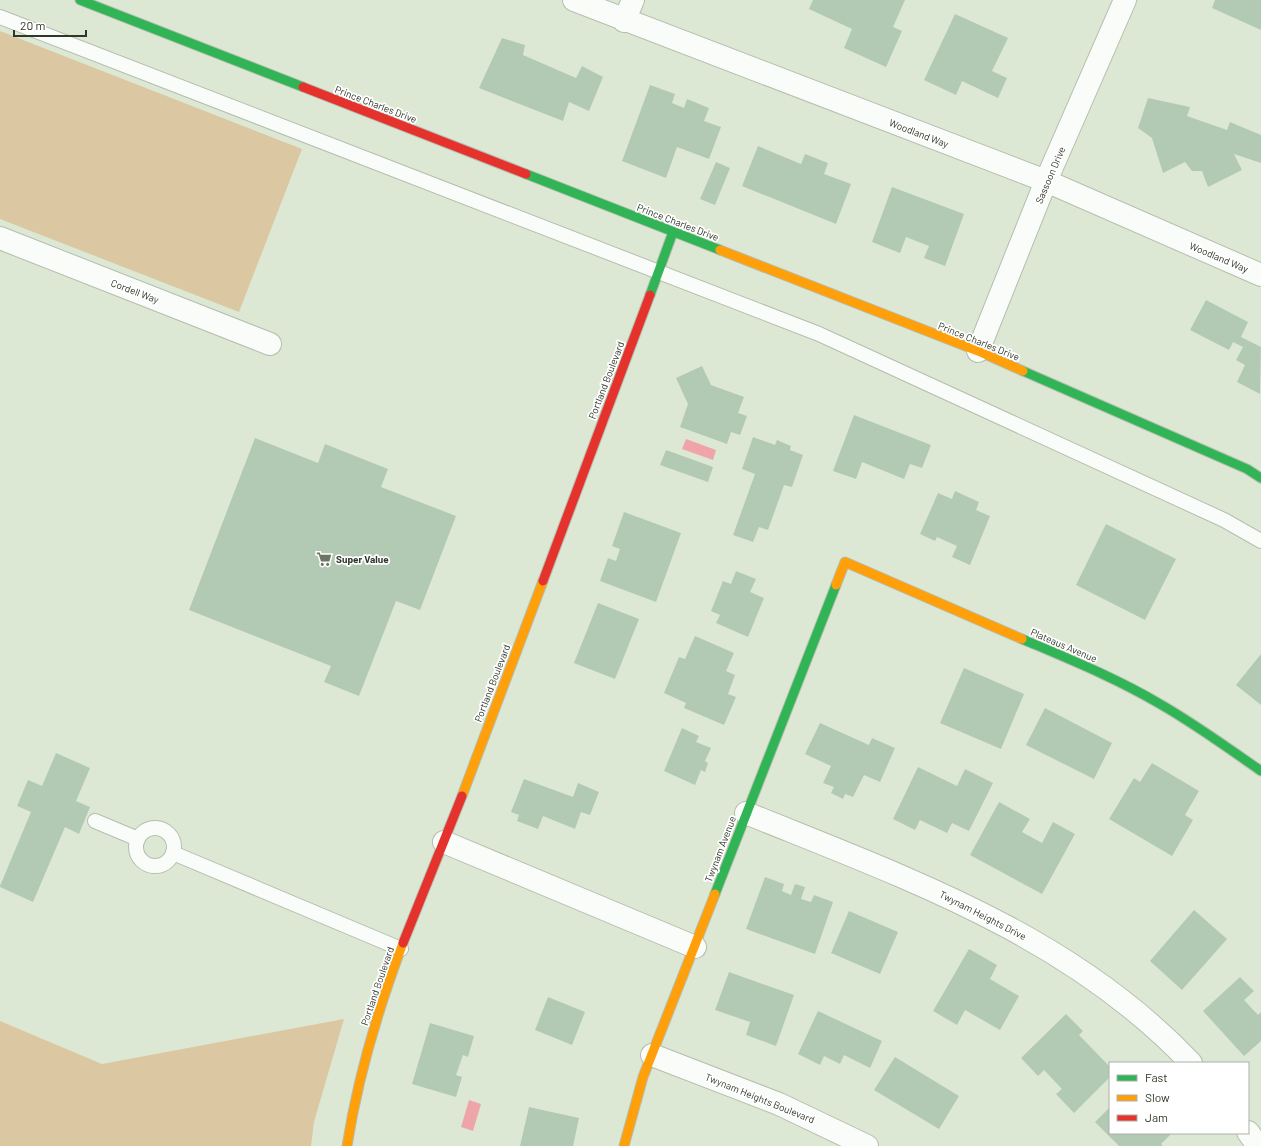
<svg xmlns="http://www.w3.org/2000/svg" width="1261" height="1146" font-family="Barlow,sans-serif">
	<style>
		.green { fill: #dbc8a2 }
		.water { fill: #eea4a9 }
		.building { fill: #b2cab4 }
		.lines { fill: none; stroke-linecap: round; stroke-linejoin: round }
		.lane-casing { stroke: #b5beaf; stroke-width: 16 }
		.street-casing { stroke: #b5beaf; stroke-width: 24 }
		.fast-casing { stroke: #b5beaf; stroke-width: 11 }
		.slow-casing { stroke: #b5beaf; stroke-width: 11 }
		.jam-casing { stroke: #b5beaf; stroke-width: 11 }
		.lane { stroke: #fafcf9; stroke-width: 14 }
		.street { stroke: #fafcf9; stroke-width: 22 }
		.fast { stroke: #30b455; stroke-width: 9 }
		.slow { stroke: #ff9f0a; stroke-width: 9 }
		.jam { stroke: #e5322d; stroke-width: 9 }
		.labels { text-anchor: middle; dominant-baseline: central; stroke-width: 3.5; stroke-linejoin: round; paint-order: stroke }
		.street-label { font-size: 10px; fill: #303729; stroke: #fff }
		.poi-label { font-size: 10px; font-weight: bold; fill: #303729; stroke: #fff; text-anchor: start }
	</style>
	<rect width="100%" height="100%" fill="#dde8d4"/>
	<g class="green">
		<path d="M0,31L302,149L239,312L0,219Z"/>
		<path d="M344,1019L314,1122L311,1146H0V1021L102,1064Z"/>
	</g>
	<g class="water">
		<path d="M686,439L716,450L713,460L682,449Z"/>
		<path d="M469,1100L481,1104L473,1131L461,1127Z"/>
	</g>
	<g class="building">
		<path d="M813,0H905L893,27L902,31L886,67L844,48L852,29L809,9Z"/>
		<path d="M1215,0H1261V30L1212,8Z"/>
		<path d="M955,14L1008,38L992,71L1007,78L998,98L962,81L956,95L924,80Z"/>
		<path d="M502,38L525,45L523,55L576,78L582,66L603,77L589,111L569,102L563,121L479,88Z"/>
		<path d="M650,85L675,94L672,103L684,108L687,99L709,108L704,121L721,127L709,159L677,147L666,178L622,161Z"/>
		<path d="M1148,98L1190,107L1187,116L1227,130L1230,122L1261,135V163L1234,154L1242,170L1208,187L1202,171H1192L1185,162L1163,173L1152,138L1138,128Z"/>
		<path d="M758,146L801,164L805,154L828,163L824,174L851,184L836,224L742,186Z"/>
		<path d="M716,162L730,168L715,205L700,199Z"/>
		<path d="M892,187L964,214L945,266L924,258L929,246L906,237L900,253L872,242Z"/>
		<path d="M1206,300L1248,322L1241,337L1261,347L1260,394L1237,382L1245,365L1236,360L1243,347L1233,342L1229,350L1190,330Z"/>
		<path d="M702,366L711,385L744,397L738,413L747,416L740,435L731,432L727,444L680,427L688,404L676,378Z"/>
		<path d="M854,415L931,445L922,468L910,464L904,479L862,462L856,479L833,471Z"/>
		<path d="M753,437L775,445L777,440L791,446L790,450L803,455L792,487L784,485L768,530L759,527L753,542L733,535L755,474L742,469Z"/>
		<path d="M255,438L318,463L325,444L388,469L381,487L456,516L420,610L396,601L359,696L324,682L331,666L189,610Z"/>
		<path d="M666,450L713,467L708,482L660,465Z"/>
		<path d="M955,491L979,502L976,510L990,516L970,565L952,557L957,546L937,537L935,541L920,534L938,493L952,499Z"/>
		<path d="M624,512L681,533L656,602L600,581L608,558L616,561L620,549L612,546Z"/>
		<path d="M1106,524L1176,559L1145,620L1076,585Z"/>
		<path d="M736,571L756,579L750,592L764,598L748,637L716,623L720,615L711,611L723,581L731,584Z"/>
		<path d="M598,603L639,619L615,679L574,663Z"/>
		<path d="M695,636L734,653L726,671L735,675L728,694L736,697L724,725L684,708L686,703L664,693L679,657L685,659Z"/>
		<path d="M1261,654V705L1236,685Z"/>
		<path d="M964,668L1024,694L1001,749L940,723Z"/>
		<path d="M1045,708L1112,743L1094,779L1026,745Z"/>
		<path d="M820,723L869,745L872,738L895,748L880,782L864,775L853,797L845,794L843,799L831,793L834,787L823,783L831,766L805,754Z"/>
		<path d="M682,728L699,736L696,742L711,748L705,761L708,763L705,772L701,770L695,785L664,771Z"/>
		<path d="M56,753L90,768L76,801L90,807L79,834L65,827L33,902L0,887V886L31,812L17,806L28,780L42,786Z"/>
		<path d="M1152,763L1199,791L1185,815L1193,820L1172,856L1109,819L1134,778L1140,782Z"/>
		<path d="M918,767L957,786L965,769L993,783L969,831L952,823L947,833L920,820L915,830L893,819Z"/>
		<path d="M524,779L573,797L578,783L599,792L590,815L581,812L575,829L543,816L538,829L517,821L519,815L511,812Z"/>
		<path d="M999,802L1030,819L1022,832L1042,843L1053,822L1075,834L1042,894L970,855Z"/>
		<path d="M765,877L784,884L782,891L791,895L795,884L805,887L801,899L811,902L814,895L833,902L815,954L746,929Z"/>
		<path d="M1194,910L1227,939L1182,990L1150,961Z"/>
		<path d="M849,911L898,932L880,974L831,953Z"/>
		<path d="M969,949L997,965L990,979L1019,996L1000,1030L965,1010L957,1025L933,1011Z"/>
		<path d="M729,972L794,995L776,1046L746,1035L750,1022L715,1010Z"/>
		<path d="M1240,977L1254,991L1244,1000L1258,1015L1261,1012V1041L1244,1056L1203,1011Z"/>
		<path d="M548,997L585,1012L572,1045L535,1030Z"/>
		<path d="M818,1011L882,1041L870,1068L844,1055L840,1064L824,1056L820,1065L798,1054Z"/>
		<path d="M1066,1014L1083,1031L1079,1035L1110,1067V1077L1074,1113L1056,1094L1062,1089L1044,1070L1038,1076L1021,1058Z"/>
		<path d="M430,1023L474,1036L468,1057L463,1055L456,1075L462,1077L456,1097L412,1084Z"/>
		<path d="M895,1057L959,1096L939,1129L874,1090Z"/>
		<path d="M529,1107L579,1118L573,1146H520Z"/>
		<path d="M1110,1107V1133H1172L1161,1144L1163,1146H1119L1095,1122Z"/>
	</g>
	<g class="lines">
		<g class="lane-casing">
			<g id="lane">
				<path d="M0,17L819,334L1224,520L1261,541"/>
				<path d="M95,821L138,839"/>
				<circle cx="155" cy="847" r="19"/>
				<path d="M173,853L401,949"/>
			</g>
		</g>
		<g class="street-casing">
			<g id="street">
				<path d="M574,0L1046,181L1261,275"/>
				<path d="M624,21L633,0"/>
				<path d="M0,238L270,344"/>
				<path d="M978,351L1046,181L1125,0"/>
				<path d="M746,813C906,878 1070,935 1191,1063"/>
				<path d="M444,842L695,947"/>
				<path d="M652,1055L779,1104L867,1146"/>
				<path d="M1248,1132L1258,1146"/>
			</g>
		</g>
		<g class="fast-casing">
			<g id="fast">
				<path d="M80,0L303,87"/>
				<path d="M526,174L720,250"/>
				<path d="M650,295L673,232"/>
				<path d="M1023,371L1247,469L1261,478"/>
				<path d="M1022,639C1069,659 1116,678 1160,704C1195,724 1228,748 1261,771"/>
				<path d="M715,894L836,585"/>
			</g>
		</g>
		<g class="slow-casing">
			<g id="slow">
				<path d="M720,250L978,351L1023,371"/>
				<path d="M836,585L845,562L1022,639"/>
				<path d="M462,796L543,581"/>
				<path d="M347,1146C358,1076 378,1009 403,943"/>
				<path d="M624,1146L643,1077L715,894"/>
			</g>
		</g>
		<g class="jam-casing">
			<g id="jam">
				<path d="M303,87L526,174"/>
				<path d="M543,581L650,295"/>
				<path d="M403,943L462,796"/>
			</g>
		</g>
		<use href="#lane" class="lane"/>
		<use href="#street" class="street"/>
		<use href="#fast" class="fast"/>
		<use href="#slow" class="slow"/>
		<use href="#jam" class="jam"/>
	</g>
	<defs>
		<g id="supermarket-bare" transform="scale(1.2)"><path d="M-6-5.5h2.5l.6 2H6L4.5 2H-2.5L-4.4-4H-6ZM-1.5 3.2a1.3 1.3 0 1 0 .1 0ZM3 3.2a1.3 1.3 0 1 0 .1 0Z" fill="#6d7565" stroke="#fff" stroke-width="2.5" paint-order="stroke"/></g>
	</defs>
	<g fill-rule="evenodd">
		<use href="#supermarket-bare" x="324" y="559"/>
	</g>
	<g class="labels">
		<g class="street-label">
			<text transform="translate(376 104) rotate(21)">Prince Charles Drive</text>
			<text transform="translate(919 133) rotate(21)">Woodland Way</text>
			<text transform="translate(1050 175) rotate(-67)">Sassoon Drive</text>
			<text transform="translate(678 222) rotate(21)">Prince Charles Drive</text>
			<text transform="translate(1219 257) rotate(23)">Woodland Way</text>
			<text transform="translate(135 291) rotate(21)">Cordell Way</text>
			<text transform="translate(979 341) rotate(22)">Prince Charles Drive</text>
			<text transform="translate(606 380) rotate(-69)">Portland Boulevard</text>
			<text transform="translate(1064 645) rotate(23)">Plateaus Avenue</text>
			<text transform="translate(492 683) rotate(-69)">Portland Boulevard</text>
			<text transform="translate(720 849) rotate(-69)">Twynam Avenue</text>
			<text transform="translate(983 915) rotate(27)">Twynam Heights Drive</text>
			<text transform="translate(377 986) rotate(-71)">Portland Boulevard</text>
			<text transform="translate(760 1098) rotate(22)">Twynam Heights Boulevard</text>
		</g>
		<g class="poi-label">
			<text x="336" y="559">Super Value</text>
		</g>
	</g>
	<rect x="1109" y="1062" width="140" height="72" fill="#ffffff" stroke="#acafa9"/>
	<rect x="1117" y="1075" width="20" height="6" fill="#30b455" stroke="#acafa9"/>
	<text x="1145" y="1082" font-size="12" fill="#303729">Fast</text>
	<rect x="1117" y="1095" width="20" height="6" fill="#ff9f0a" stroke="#acafa9"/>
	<text x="1145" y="1102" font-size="12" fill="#303729">Slow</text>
	<rect x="1117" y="1115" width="20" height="6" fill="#e5322d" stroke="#acafa9"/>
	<text x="1145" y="1122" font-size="12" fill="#303729">Jam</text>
	<path d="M14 30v6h72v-6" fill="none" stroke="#303729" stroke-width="2"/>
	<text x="20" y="30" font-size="12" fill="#303729" stroke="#ffffff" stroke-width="3" paint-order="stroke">20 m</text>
</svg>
